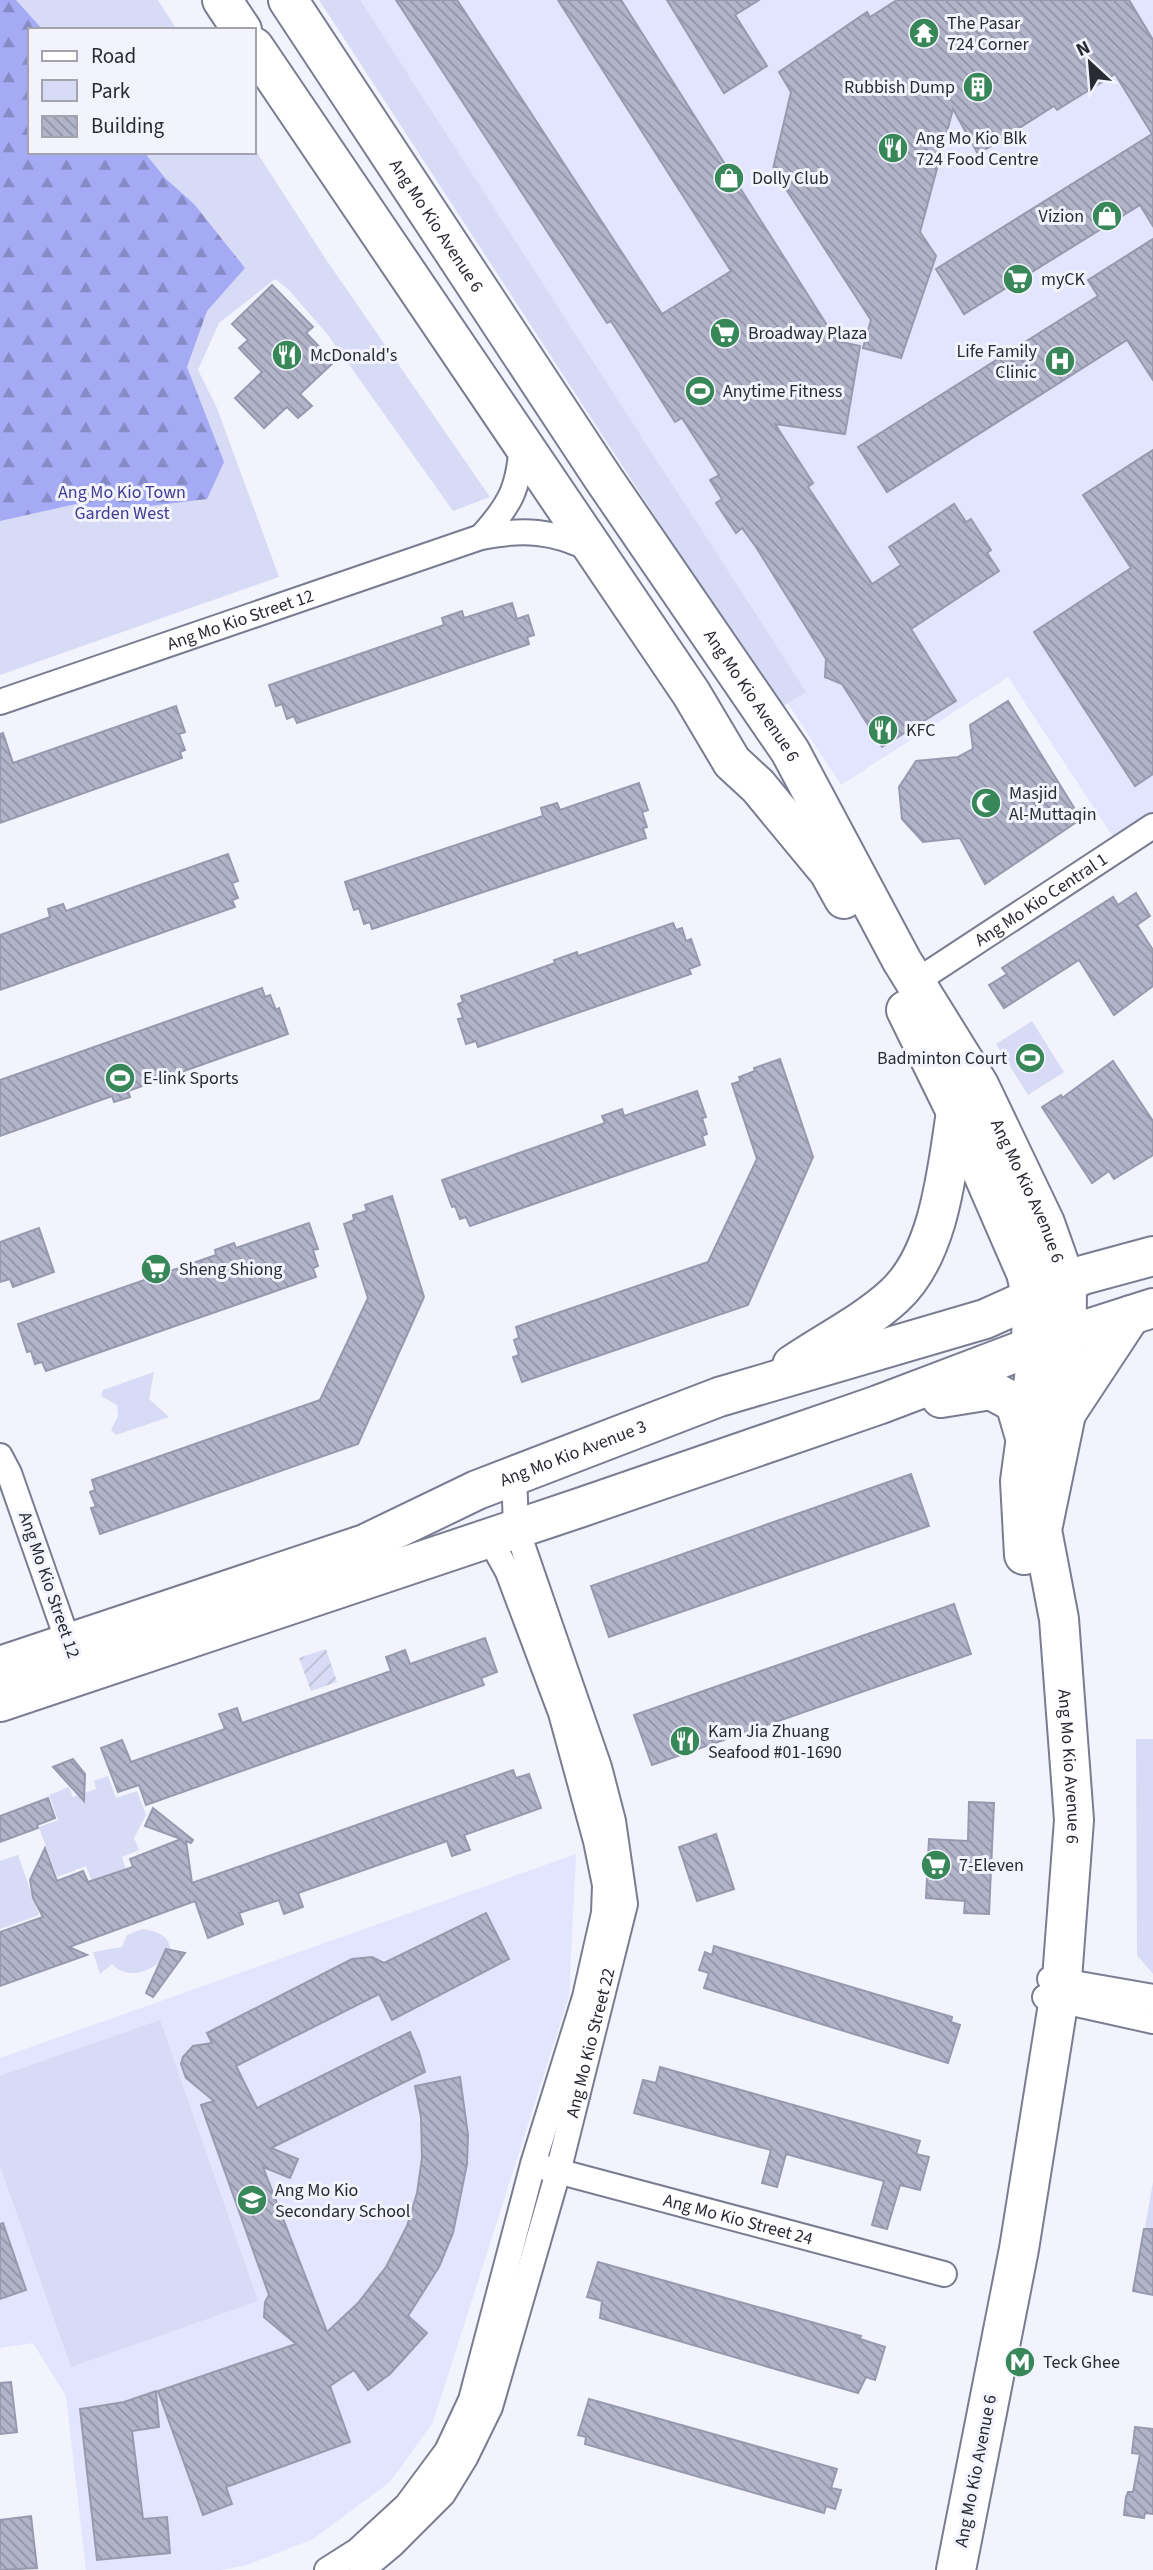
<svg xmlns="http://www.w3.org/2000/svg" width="1153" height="2570" font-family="'Source Sans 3',sans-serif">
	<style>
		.built { fill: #e2e5fd }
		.green { fill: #d7dbf5 }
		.forest { fill: url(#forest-firs) }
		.garden { fill: url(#garden-furrows) }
		.building { fill: url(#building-back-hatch); stroke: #979aaf; stroke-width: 2 }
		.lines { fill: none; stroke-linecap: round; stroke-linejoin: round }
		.street-casing { stroke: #7a7c91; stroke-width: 28 }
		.primary-casing { stroke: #7a7c91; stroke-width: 42 }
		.street { stroke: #fff; stroke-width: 24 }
		.primary { stroke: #fff; stroke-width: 38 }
		.labels { text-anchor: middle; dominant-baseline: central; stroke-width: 6; stroke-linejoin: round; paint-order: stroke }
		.poi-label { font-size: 18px; fill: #292a33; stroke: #f2f3fc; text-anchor: start }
		.street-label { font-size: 18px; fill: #292a33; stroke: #f2f3fc }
		.park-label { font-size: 18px; fill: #403d92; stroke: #f2f3fc }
	</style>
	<defs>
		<pattern id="forest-firs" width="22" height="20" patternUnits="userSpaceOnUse" patternTransform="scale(1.75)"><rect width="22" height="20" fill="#a4aaf4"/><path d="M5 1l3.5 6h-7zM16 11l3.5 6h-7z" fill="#868bc6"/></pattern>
		<pattern id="garden-furrows" width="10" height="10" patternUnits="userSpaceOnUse" patternTransform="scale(1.75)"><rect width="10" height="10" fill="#d7dbf5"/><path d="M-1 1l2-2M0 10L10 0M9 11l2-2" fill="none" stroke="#b9bcd2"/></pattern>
		<pattern id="building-back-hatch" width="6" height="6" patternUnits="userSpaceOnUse" patternTransform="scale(1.75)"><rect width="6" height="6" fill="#b2b4ca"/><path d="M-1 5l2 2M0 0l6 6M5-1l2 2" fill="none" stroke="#9193a5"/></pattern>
	</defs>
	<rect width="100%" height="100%" fill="#f2f3fc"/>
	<g class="built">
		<path d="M331,0H1153V842L1127,858L1008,677L841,785Z"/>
		<path d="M576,1854L569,1996L433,2422L390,2482L313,2539L247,2565L222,2570H86L66,2396L33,2343L0,2348V2058Z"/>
	</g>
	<g class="green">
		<path d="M0,0H158L177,30H30V152H254V148L327,261L490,497L453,511L328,335L289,290L275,279L219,323L198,370L217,408L279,577L0,675Z"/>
		<path d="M319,0H360L806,692L780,708Z"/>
		<path d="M1032,1021L1064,1072L1028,1095L996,1044Z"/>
		<path d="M154,1372L149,1399L169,1417L116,1435L111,1430L118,1416L117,1405L101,1396L103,1390Z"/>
		<path d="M1136,1739H1153V1974L1137,1955Z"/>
		<path d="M108,1776L116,1798L137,1791L146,1815L134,1838L139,1850L122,1857L127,1873L93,1885L86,1866L57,1877L39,1827L58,1820L49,1795L69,1787L73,1797L96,1789L94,1781Z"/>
		<path d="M18,1855L39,1915L0,1929V1861Z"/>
		<path d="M142,1929C156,1931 171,1935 170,1952C155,1969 131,1983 112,1964L100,1974L93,1952L122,1947L127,1935Z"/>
		<path d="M160,2020L258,2301L71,2367L0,2166V2076Z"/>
		<path d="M1153,2182V2234L1144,2233Z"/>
	</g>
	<path class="forest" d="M0,0H16L43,30H30V152H144L165,178L194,204L245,268L207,311L187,367L224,462L207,499L109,511L76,504L0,521Z"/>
	<path class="garden" d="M326,1649L337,1682L311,1691L299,1658Z"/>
	<g class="building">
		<path d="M396,0H457L662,314L731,271L558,0H621L837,341L860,346L845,434L775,424L813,483L808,487L872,584L901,565L889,547L954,504L966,522L971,519L991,550L987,553L999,571L911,629L956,701L882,747L842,684L825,677L826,659L818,646L756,547L742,528L736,533L716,503L722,499L710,480L719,475L682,418L675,422L611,321L607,323Z"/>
		<path d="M667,0H759L735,15L767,66L724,93Z"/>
		<path d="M897,0H1129L1153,40V226L1140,205L964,314L936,269L1152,134L1115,74L1057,110L1054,106L978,154L953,109L920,232L936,256L901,358L863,348L871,320L773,169L791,92L779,72L867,12L870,17Z"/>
		<path d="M1153,239V380L1127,340L887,492L858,447L1098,296L1088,280Z"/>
		<path d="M272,285L313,327L306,333L334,362L300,394L312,406L298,418L287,407L264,428L235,398L262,372L239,348L248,340L232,324Z"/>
		<path d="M1153,450V774L1135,786L1034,632L1131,568L1083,495Z"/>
		<path d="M512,603L517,619L528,615L534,635L527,637L529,644L297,723L294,716L287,719L282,704L276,706L269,685L444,625L442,618L462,611L464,618Z"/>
		<path d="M1008,701L1081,819L985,884L960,838L923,842L902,819L899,787L916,761L958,757L973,749L970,725Z"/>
		<path d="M176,706L185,732L179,734L185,750L180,752L182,758L0,823V734L3,733L13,763Z"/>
		<path d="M639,783L648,810L642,812L647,827L643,828L646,838L372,929L370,922L364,924L359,908L354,910L345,882L543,816L541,808L557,803L560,810Z"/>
		<path d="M228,854L238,881L232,883L238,898L232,900L235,907L0,990V935L50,917L48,909L63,904L66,911Z"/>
		<path d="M1136,893L1150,916L1137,925L1153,950V986L1114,1015L1079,960L1004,1008L989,985L1007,974L1002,968L1113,897L1118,905Z"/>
		<path d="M673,923L676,930L682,928L686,941L691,939L700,965L689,969L691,974L478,1047L476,1041L466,1044L458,1019L463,1018L458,1004L463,1002L461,996L555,963L554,960L577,952L578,956Z"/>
		<path d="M262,988L265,997L270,995L276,1010L279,1008L288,1034L128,1091L130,1097L114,1102L112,1096L0,1136V1080Z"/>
		<path d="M780,1059L813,1157L748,1305L522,1382L513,1357L519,1355L514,1340L519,1338L516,1327L708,1262L757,1159L732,1084L741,1081L739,1077L755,1071L754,1068Z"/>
		<path d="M1113,1061L1153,1121V1155L1114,1179L1109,1171L1092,1183L1042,1107L1061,1095L1062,1098Z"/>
		<path d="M697,1091L706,1117L702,1118L707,1134L702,1136L705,1145L470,1226L466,1217L460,1219L455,1206L452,1207L442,1180L605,1123L602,1116L622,1109L624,1116Z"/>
		<path d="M392,1196L424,1297L358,1444L100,1534L91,1508L96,1507L90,1492L95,1490L92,1480L320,1400L368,1298L344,1224L354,1220L353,1215L367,1211L365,1205Z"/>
		<path d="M309,1223L318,1249L313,1250L318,1266L313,1268L316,1277L46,1371L42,1362L35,1364L31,1351L27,1352L18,1324L216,1255L215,1250L234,1243L236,1248Z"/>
		<path d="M39,1228L54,1272L13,1287L10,1279L0,1282V1242Z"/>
		<path d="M911,1474L929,1526L609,1637L591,1586Z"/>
		<path d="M954,1604L971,1654L652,1765L634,1715Z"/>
		<path d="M485,1638L497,1672L481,1678L484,1685L146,1805L139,1785L118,1792L101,1748L122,1740L131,1762L225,1729L219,1714L237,1708L242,1723L391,1671L386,1657L405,1650L410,1664Z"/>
		<path d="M73,1759L85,1774L84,1801L53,1767Z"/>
		<path d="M513,1770L516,1778L529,1774L541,1808L464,1835L470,1850L452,1856L447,1841L298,1893L303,1907L284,1914L279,1900L239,1913L243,1924L208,1938L195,1901L69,1947L87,1955L0,1986V1932L43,1917L33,1898L30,1880L45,1848L57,1881L83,1871L88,1882L133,1867L130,1859L181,1839L145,1826L153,1808L193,1840L191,1843L186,1841L192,1883Z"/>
		<path d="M48,1798L55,1818L37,1825L38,1828L0,1842V1816Z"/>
		<path d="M969,1802L994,1803L989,1914L964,1913L965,1901L926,1898L929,1839L968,1841Z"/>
		<path d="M716,1834L734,1889L697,1901L679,1847Z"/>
		<path d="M486,1913L509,1959L392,2020L379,1994L236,2066L257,2108L410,2032L419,2052L425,2072L271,2148L298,2159L290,2178L263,2167L327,2332L358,2303L386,2267L407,2226L417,2193L422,2158L421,2117L415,2086L460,2077L468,2135L467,2164L453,2233L439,2267L408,2316L427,2333L390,2374L368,2390L354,2370L330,2386L350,2442L226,2487L232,2504L203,2515L158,2391L296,2344L264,2317L265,2302L269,2295L201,2105L214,2101L186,2078L181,2064L183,2057L193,2046L212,2043L207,2033L352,1959L372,1957L384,1963Z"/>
		<path d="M714,1946L952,2017L951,2022L960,2025L948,2063L704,1988L709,1973L699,1970L705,1952L712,1955Z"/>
		<path d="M166,1949L185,1953L153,1997L146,1993Z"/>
		<path d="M660,2067L920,2141L916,2154L929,2157L920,2190L900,2185L887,2229L872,2225L884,2181L786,2154L777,2187L762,2183L771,2150L634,2113L643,2080L656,2083Z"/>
		<path d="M3,2223L26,2290L0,2299V2224Z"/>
		<path d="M1144,2229H1153V2295L1133,2291Z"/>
		<path d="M598,2262L861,2336L860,2339L885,2347L875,2380L866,2377L858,2393L600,2318L602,2301L587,2297Z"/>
		<path d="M11,2382L17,2432L0,2434V2383Z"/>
		<path d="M156,2391L159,2427L132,2431L143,2519L167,2517L170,2553L97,2560L80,2409L124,2402Z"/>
		<path d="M589,2399L837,2469L831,2488L841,2490L835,2509L826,2506L824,2513L585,2444L586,2437L578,2435Z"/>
		<path d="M1135,2427L1153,2429V2514L1145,2513L1144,2518L1124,2515L1126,2497L1128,2492H1133L1140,2454L1132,2453Z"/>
		<path d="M31,2516L37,2568L0,2570V2520Z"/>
	</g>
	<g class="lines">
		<g class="street-casing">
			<g id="street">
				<path d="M481,537C511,504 519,488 522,443"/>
				<path id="s1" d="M0,702L481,537C521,529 555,530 591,550"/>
				<path id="s2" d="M904,962L920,974L929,973L1153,826"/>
				<path d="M0,1456L9,1473L73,1656"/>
				<path d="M1050,1979L1153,1997"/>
				<path d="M1045,1997L1153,2021"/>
				<path id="s3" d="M542,2167L944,2274"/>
				<path d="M327,2570L357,2551L407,2505L447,2451L471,2400L533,2164L585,1997L604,1913L605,1885L596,1841L561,1713L508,1572L489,1538"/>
				<path id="s4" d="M362,2570L392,2545L443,2494L465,2458L490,2407L558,2172L625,1904L613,1821L599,1767L516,1527L514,1474"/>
			</g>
		</g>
		<g class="primary-casing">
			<g id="primary">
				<path d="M222,0L242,30"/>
				<path id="s5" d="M288,0L603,478L790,751L902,961L979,1085L1045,1223L1067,1285L1066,1414L1042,1530L1059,1619L1074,1820L1062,1979L1019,2249L956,2570"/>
				<path d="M254,47L691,693L732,762L758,786L829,872L844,899"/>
				<path d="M906,1010L956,1112L1026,1273L1032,1299L1031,1347L1035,1370L1020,1481L1024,1555"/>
				<path d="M792,1365C824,1343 866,1322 894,1296C940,1254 947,1170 956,1112"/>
				<path d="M941,1398L991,1390L1015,1403L1024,1434"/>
				<path d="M1067,1412L1131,1315"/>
				<path id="s6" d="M0,1666L365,1544L477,1490L719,1397L985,1319L1083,1275L1153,1256"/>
				<path d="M0,1702L582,1507L878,1405L1031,1347L1153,1308"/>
			</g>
		</g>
		<use href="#street" class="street"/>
		<use href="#primary" class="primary"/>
	</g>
	<defs>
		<g id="temple-disc" transform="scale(1.575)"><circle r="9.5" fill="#378759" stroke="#f2f3fc"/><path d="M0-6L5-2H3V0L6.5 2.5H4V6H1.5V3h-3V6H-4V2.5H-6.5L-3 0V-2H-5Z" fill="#fff"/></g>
		<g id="building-disc" transform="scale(1.575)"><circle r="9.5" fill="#378759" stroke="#f2f3fc"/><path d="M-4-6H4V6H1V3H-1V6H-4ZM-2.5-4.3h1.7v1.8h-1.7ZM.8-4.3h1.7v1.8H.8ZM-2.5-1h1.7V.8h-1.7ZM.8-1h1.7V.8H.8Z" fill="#fff"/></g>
		<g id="restaurant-disc" transform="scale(1.575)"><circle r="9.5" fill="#378759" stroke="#f2f3fc"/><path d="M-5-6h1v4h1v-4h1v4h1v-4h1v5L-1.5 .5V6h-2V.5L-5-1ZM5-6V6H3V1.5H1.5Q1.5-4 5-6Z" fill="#fff"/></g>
		<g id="shop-disc" transform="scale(1.575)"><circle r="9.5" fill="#378759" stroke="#f2f3fc"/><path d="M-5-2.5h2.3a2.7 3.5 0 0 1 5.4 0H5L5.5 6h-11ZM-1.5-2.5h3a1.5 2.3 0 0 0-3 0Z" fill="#fff"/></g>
		<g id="supermarket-disc" transform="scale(1.575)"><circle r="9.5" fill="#378759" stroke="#f2f3fc"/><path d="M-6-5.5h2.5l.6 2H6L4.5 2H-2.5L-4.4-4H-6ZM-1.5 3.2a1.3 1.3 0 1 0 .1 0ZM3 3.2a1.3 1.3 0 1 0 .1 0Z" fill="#fff"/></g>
		<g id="hospital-disc" transform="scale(1.575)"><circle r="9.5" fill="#378759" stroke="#f2f3fc"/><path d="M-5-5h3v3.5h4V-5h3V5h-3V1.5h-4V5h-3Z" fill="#fff"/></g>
		<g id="stadium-disc" transform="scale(1.575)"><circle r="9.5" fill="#378759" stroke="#f2f3fc"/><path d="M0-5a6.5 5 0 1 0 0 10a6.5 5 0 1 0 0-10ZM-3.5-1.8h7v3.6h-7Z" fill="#fff"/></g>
		<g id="mosque-disc" transform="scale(1.575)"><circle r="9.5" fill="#378759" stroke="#f2f3fc"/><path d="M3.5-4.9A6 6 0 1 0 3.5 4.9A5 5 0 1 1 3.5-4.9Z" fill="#fff"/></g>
		<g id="school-disc" transform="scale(1.575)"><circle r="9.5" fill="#378759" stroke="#f2f3fc"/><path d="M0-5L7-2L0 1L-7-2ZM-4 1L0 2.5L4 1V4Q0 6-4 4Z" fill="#fff"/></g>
		<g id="metro-disc" transform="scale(1.575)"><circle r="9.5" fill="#378759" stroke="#f2f3fc"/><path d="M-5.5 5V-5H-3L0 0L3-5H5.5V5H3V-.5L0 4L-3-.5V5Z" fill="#fff"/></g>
	</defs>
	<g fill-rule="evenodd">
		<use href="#temple-disc" x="924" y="33"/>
		<use href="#building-disc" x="978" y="87"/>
		<use href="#restaurant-disc" x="893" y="148"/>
		<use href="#shop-disc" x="729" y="178"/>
		<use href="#shop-disc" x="1107" y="216"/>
		<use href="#supermarket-disc" x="1018" y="279"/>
		<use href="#supermarket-disc" x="725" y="333"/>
		<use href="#restaurant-disc" x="287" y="355"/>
		<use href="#hospital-disc" x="1060" y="361"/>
		<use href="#stadium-disc" x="700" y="391"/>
		<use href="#restaurant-disc" x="883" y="730"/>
		<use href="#mosque-disc" x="986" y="803"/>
		<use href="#stadium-disc" x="1030" y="1058"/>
		<use href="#stadium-disc" x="120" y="1078"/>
		<use href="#supermarket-disc" x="156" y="1269"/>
		<use href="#restaurant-disc" x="685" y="1741"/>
		<use href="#supermarket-disc" x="936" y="1865"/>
		<use href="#school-disc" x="252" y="2200"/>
		<use href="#metro-disc" x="1020" y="2362"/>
	</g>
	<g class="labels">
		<g class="poi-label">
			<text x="947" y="23">The Pasar<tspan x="947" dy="21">724 Corner</tspan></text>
			<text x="955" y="87" text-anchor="end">Rubbish Dump</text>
			<text x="916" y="138">Ang Mo Kio Blk<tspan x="916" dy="21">724 Food Centre</tspan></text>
			<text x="752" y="178">Dolly Club</text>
			<text x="1084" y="216" text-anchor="end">Vizion</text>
			<text x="1041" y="279">myCK</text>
			<text x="748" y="333">Broadway Plaza</text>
			<text x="1037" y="351" text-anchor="end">Life Family<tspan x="1037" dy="21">Clinic</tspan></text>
			<text x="310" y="355">McDonald's</text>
			<text x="723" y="391">Anytime Fitness</text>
			<text x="906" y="730">KFC</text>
			<text x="1009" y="793">Masjid<tspan x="1009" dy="21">Al-Muttaqin</tspan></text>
			<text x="1007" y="1058" text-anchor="end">Badminton Court</text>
			<text x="143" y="1078">E-link Sports</text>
			<text x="179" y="1269">Sheng Shiong</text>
			<text x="708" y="1731">Kam Jia Zhuang<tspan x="708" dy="21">Seafood #01-1690</tspan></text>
			<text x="959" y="1865">7-Eleven</text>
			<text x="275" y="2190">Ang Mo Kio<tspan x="275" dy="21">Secondary School</tspan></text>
			<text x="1043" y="2362">Teck Ghee</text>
		</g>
		<g class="street-label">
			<text stroke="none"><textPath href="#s5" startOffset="270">Ang Mo Kio Avenue 6</textPath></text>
			<text stroke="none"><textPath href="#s1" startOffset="254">Ang Mo Kio Street 12</textPath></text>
			<text stroke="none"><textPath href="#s5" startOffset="836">Ang Mo Kio Avenue 6</textPath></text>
			<text stroke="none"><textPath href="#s2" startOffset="163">Ang Mo Kio Central 1</textPath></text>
			<text stroke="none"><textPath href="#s5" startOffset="1404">Ang Mo Kio Avenue 6</textPath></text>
			<text stroke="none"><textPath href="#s6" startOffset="612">Ang Mo Kio Avenue 3</textPath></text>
			<text transform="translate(49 1585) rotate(71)">Ang Mo Kio Street 12</text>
			<text stroke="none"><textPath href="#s5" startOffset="1992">Ang Mo Kio Avenue 6</textPath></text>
			<text stroke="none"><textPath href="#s4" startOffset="588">Ang Mo Kio Street 22</textPath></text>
			<text stroke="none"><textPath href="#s3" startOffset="203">Ang Mo Kio Street 24</textPath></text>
			<text transform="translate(976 2471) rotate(-79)">Ang Mo Kio Avenue 6</text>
		</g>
		<g class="park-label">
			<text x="122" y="492">Ang Mo Kio Town<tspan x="122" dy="21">Garden West</tspan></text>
		</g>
	</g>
	<rect x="28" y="28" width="228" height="126" fill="#f2f3fc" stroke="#a2a3ac" stroke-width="2"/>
	<rect x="42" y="51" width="35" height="10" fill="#ffffff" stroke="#a2a3ac" stroke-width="2"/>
	<text x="91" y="63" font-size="21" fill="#292a33">Road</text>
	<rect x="42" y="80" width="35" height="21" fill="#d7dbf5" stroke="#a2a3ac" stroke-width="2"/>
	<text x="91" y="98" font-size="21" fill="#292a33">Park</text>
	<rect x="42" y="116" width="35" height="21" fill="url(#building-back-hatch)" stroke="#a2a3ac" stroke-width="2"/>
	<text x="91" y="133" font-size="21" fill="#292a33">Building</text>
	<g transform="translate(1090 63) rotate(334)" stroke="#f2f3fc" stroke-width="5" paint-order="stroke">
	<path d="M0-5L12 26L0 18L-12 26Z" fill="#292a33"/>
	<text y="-10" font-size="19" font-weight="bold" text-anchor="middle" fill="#292a33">N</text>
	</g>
</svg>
